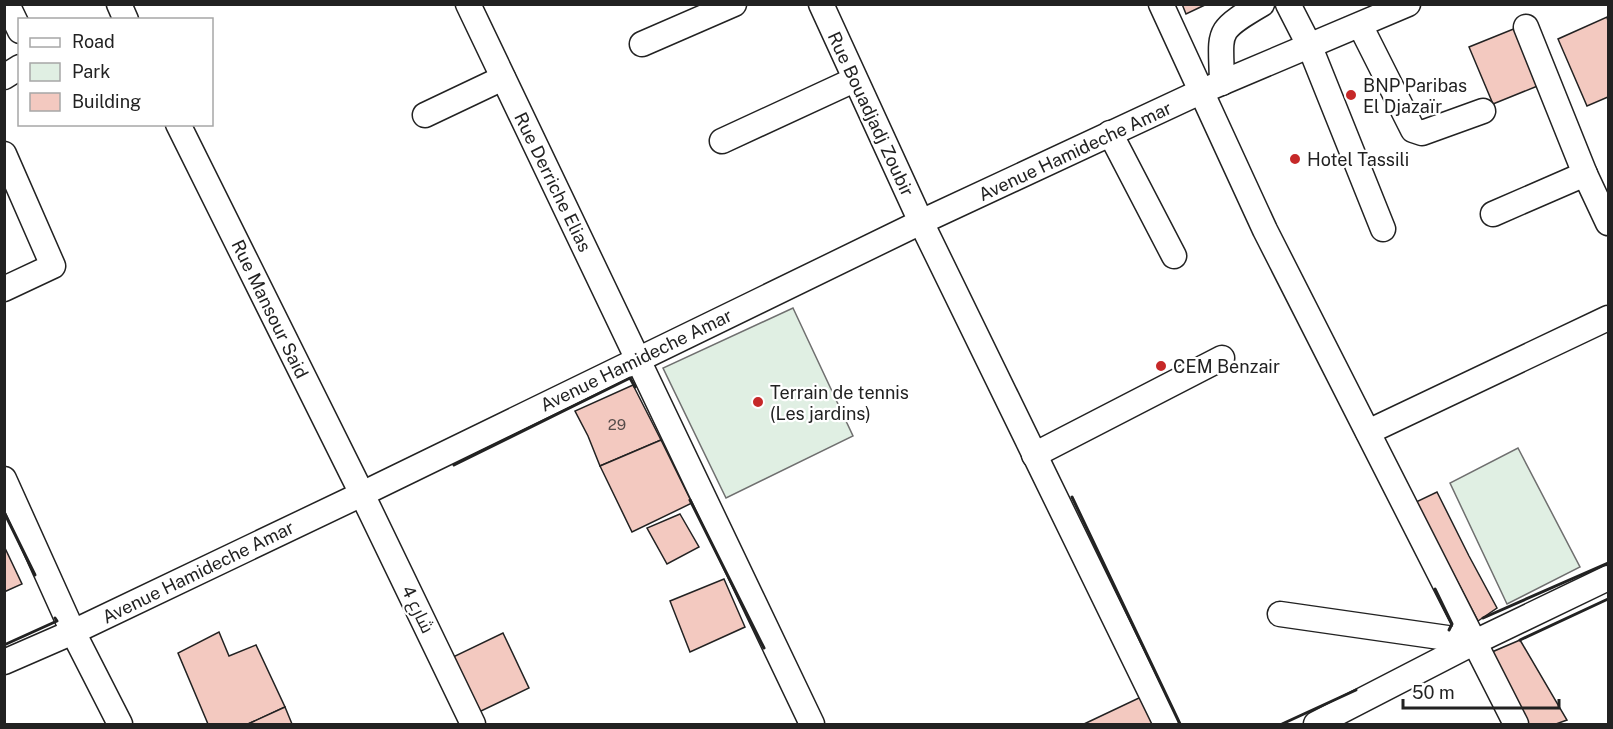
<svg xmlns="http://www.w3.org/2000/svg" width="1613" height="729" font-family="'Public Sans',Cairo,sans-serif">
	<style>
		.green { fill: #e0efe3; stroke: #6f6f6f; stroke-width: 1.5 }
		.building { fill: #f3c9c0; stroke: #222; stroke-width: 1.5 }
		.lines { fill: none; stroke-linecap: round; stroke-linejoin: round }
		.minor-casing { stroke: #222; stroke-width: 27 }
		.minor { stroke: #fff; stroke-width: 24 }
		.wall { stroke: #222; stroke-width: 3 }
		.poi-dot { fill: #c62828; stroke: #fff; stroke-width: 2 }
		.labels { text-anchor: middle; dominant-baseline: central; stroke-width: 4.5; stroke-linejoin: round; paint-order: stroke }
		.number-label { font-size: 15px; fill: #564c4a }
		.poi-label { font-size: 18px; fill: #222; stroke: #fff; text-anchor: start }
		.street-label { font-size: 18px; fill: #222; stroke: #fff }
	</style>
	<rect width="100%" height="100%" fill="#fff"/>
	<g class="green">
		<path d="M793,308L853,436L726,498L663,368Z"/>
		<path d="M1518,448L1580,567L1507,604L1450,483Z"/>
	</g>
	<g class="building">
		<path d="M1182,4H1207L1186,14Z"/>
		<path d="M1607,17L1608,21V97L1587,106L1558,39Z"/>
		<path d="M1516,28L1540,85L1493,104L1469,47Z"/>
		<path d="M633,385L661,440L600,466L588,436L575,411Z"/>
		<path d="M661,440L692,503L632,532L600,466Z"/>
		<path d="M1437,492L1469,556L1497,608L1478,621L1416,502Z"/>
		<path d="M680,514L699,547L667,564L647,528Z"/>
		<path d="M4,546L22,584L4,592Z"/>
		<path d="M724,579L745,627L690,652L670,601Z"/>
		<path d="M219,632L229,656L256,645L285,707L248,724H208L178,653Z"/>
		<path d="M503,633L529,688L479,712L453,657Z"/>
		<path d="M1520,640L1567,720L1556,724H1527L1492,652Z"/>
		<path d="M1141,697L1155,724H1084Z"/>
		<path d="M285,707L292,724H248Z"/>
	</g>
	<g class="lines">
		<g class="minor-casing">
			<g id="minor">
				<path d="M7,4L20,31"/>
				<path d="M119,4L126,20"/>
				<path d="M468,4L812,724"/>
				<path d="M821,4L921,222L1166,724"/>
				<path d="M1161,4L1265,230L1516,724"/>
				<path d="M1288,4L1310,47L1383,229"/>
				<path d="M1360,25L1413,130L1422,133L1483,111"/>
				<path d="M1526,27L1585,174L1608,223"/>
				<path d="M642,44L734,4"/>
				<path d="M4,77L20,67"/>
				<path d="M1222,83C1221,30 1214,32 1262,4"/>
				<path d="M425,115L503,78"/>
				<path d="M178,124L362,494L473,724"/>
				<path d="M1110,133L1174,256"/>
				<path d="M722,141L854,80"/>
				<path d="M4,154L53,266L4,289"/>
				<path d="M1493,214L1585,174"/>
				<path d="M1368,432L1608,318"/>
				<path d="M1034,455L1222,358"/>
				<path d="M4,479L73,632L120,724"/>
				<path d="M1280,614L1475,642"/>
				<path d="M4,662L73,632L362,494L921,222L1200,92L1408,4"/>
				<path d="M1316,724L1475,642L1608,578"/>
			</g>
		</g>
		<use href="#minor" class="minor"/>
		<g class="wall">
			<path d="M454,465L630,378L635,387"/>
			<path d="M1072,497L1180,724"/>
			<path d="M690,500L764,648"/>
			<path d="M4,512L35,575"/>
			<path d="M1435,589L1452,624L1449,630"/>
			<path d="M1483,618L1608,563"/>
			<path d="M1520,640L1608,599"/>
			<path d="M4,645L57,621L55,618"/>
			<path d="M1282,724L1356,690"/>
		</g>
	</g>
	<g class="poi-dot">
		<circle cx="1351" cy="95" r="6"/>
		<circle cx="1295" cy="159" r="6"/>
		<circle cx="1161" cy="366" r="6"/>
		<circle cx="758" cy="402" r="6"/>
	</g>
	<g class="labels">
		<g class="number-label">
			<text x="617" y="424">29</text>
		</g>
		<g class="poi-label">
			<text x="1363" y="85">BNP Paribas<tspan x="1363" dy="21">El Djazaïr</tspan></text>
			<text x="1307" y="159">Hotel Tassili</text>
			<text x="1173" y="366">CEM Benzair</text>
			<text x="770" y="392">Terrain de tennis<tspan x="770" dy="21">(Les jardins)</tspan></text>
		</g>
		<g class="street-label">
			<text transform="translate(871 114) rotate(65)">Rue Bouadjadj Zoubir</text>
			<text transform="translate(1075 151) rotate(-25)">Avenue Hamideche Amar</text>
			<text transform="translate(553 182) rotate(64)">Rue Derriche Elias</text>
			<text transform="translate(270 309) rotate(64)">Rue Mansour Said</text>
			<text transform="translate(636 360) rotate(-26)">Avenue Hamideche Amar</text>
			<text transform="translate(198 572) rotate(-26)">Avenue Hamideche Amar</text>
			<text transform="translate(418 609) rotate(64)">شارع 4</text>
		</g>
	</g>
	<rect width="1613" height="729" fill="none" stroke="#222222" stroke-width="12"/>
	<rect x="18" y="18" width="195" height="108" fill="#ffffff" stroke="#a7a7a7" stroke-width="1.5"/>
	<rect x="30" y="38" width="30" height="9" fill="#ffffff" stroke="#a7a7a7" stroke-width="1.5"/>
	<text x="72" y="48" font-size="18" fill="#222222">Road</text>
	<rect x="30" y="63" width="30" height="18" fill="#e0efe3" stroke="#a7a7a7" stroke-width="1.5"/>
	<text x="72" y="78" font-size="18" fill="#222222">Park</text>
	<rect x="30" y="93" width="30" height="18" fill="#f3c9c0" stroke="#a7a7a7" stroke-width="1.5"/>
	<text x="72" y="108" font-size="18" fill="#222222">Building</text>
	<path d="M1403 699v9h156v-9" fill="none" stroke="#222222" stroke-width="3"/>
	<text x="1412" y="699" font-size="18" fill="#222222" stroke="#ffffff" stroke-width="4.5" paint-order="stroke">50 m</text>
</svg>
